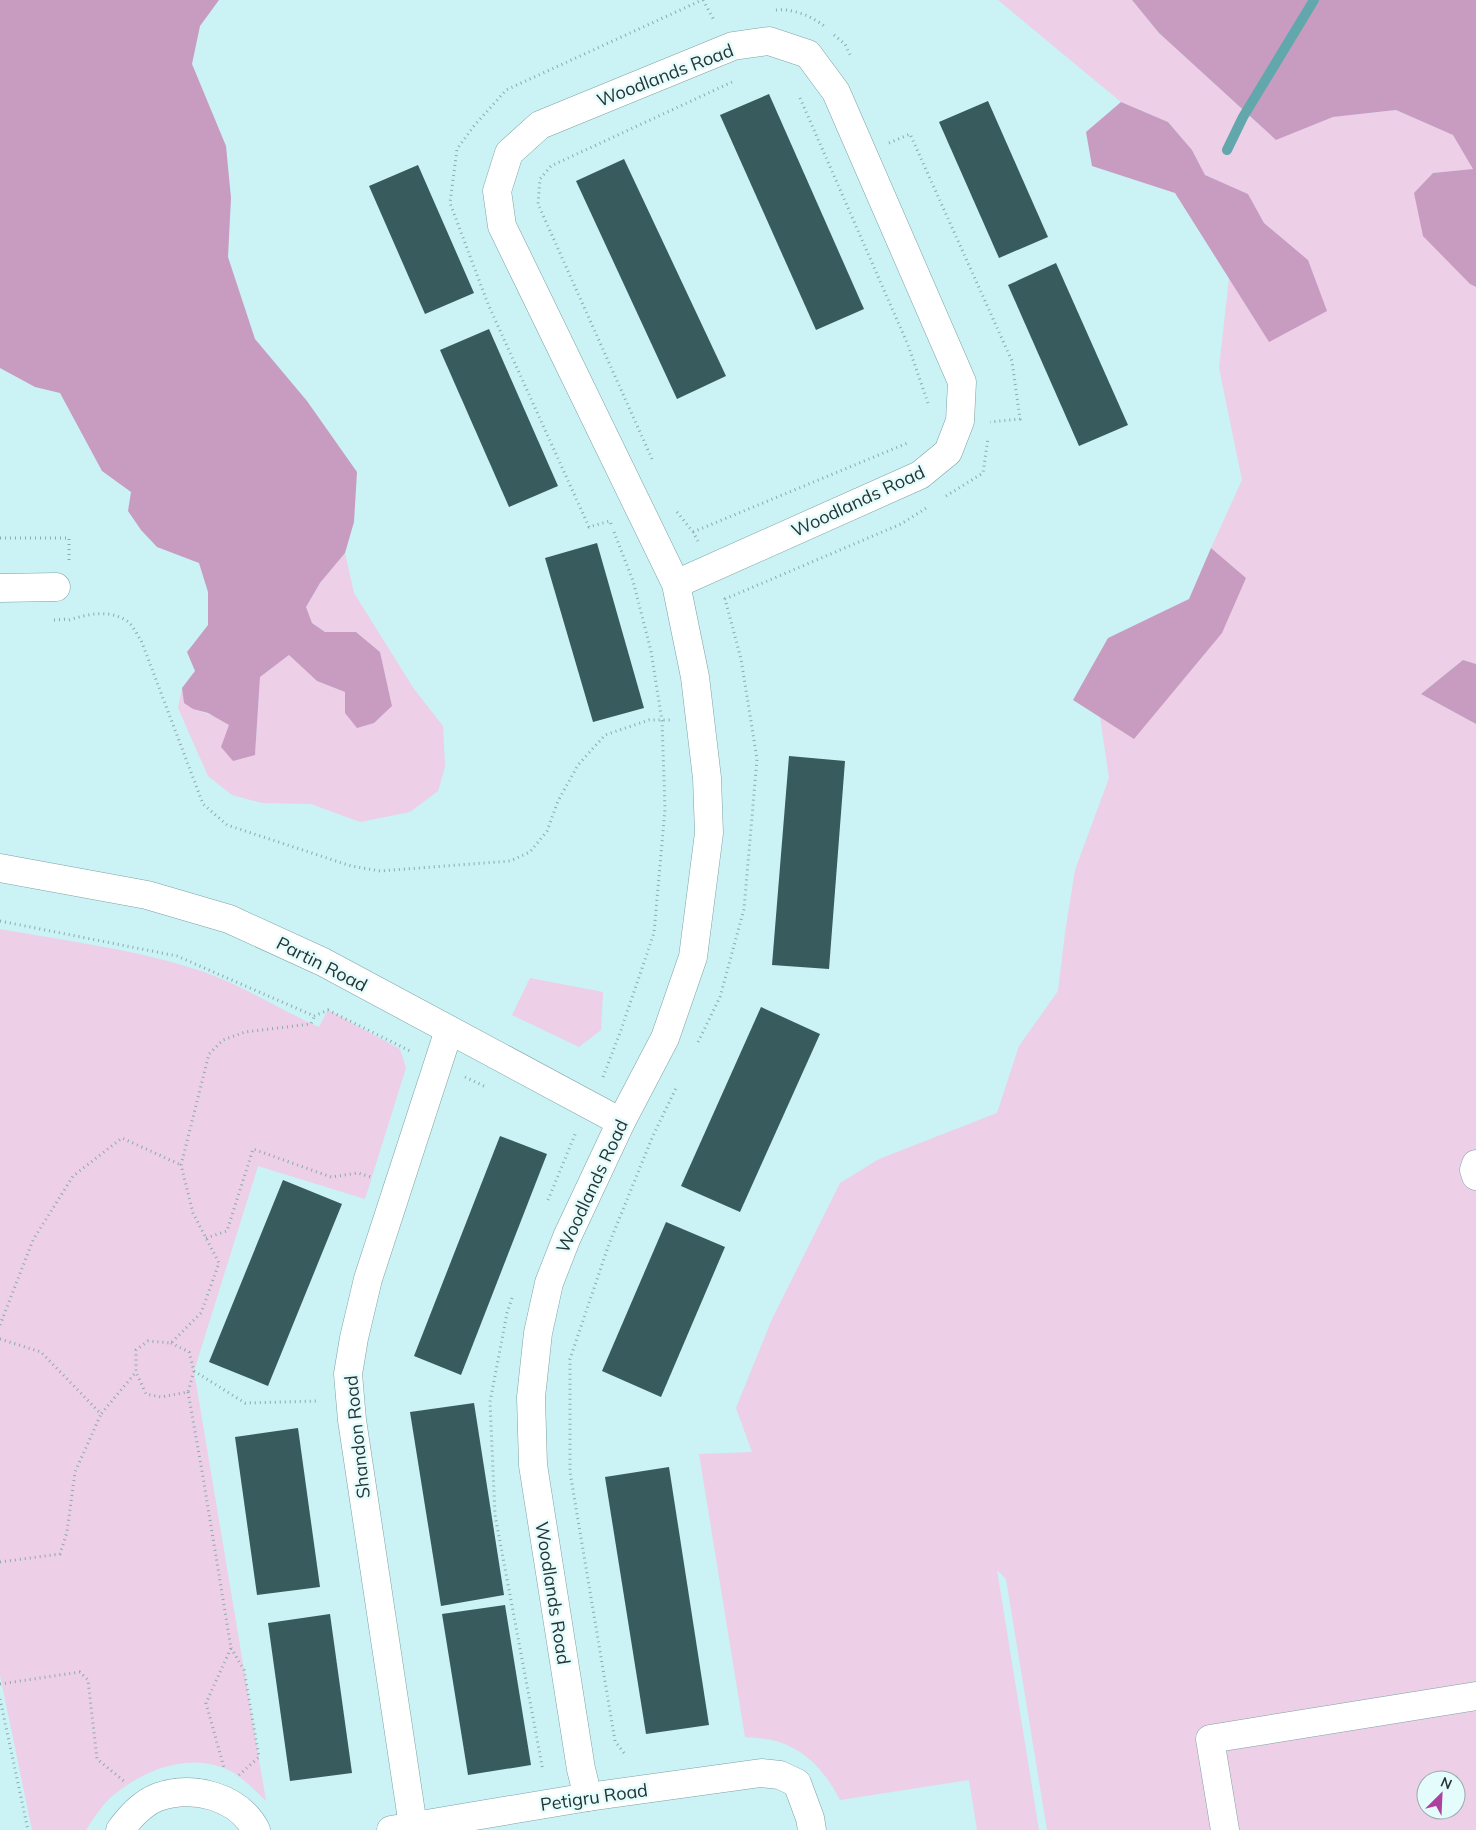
<svg xmlns="http://www.w3.org/2000/svg" width="1476" height="1830" font-family="Mulish,sans-serif">
	<style>
		.green { fill: #edcfe7; fill-rule: evenodd }
		.forest { fill: #c89cc0 }
		.lines { fill: none; stroke-linecap: round; stroke-linejoin: round }
		.stream { stroke: #62a7ac; stroke-width: 10 }
		.building { fill: #385b5d }
		.minor-casing { stroke: #7da2a4; stroke-width: 29 }
		.path { stroke: #8caaac; stroke-width: 3; stroke-dasharray: 1 4; stroke-linecap: butt }
		.minor { stroke: #fff; stroke-width: 28 }
		.labels { text-anchor: middle; dominant-baseline: central; stroke-width: 5; stroke-linejoin: round; paint-order: stroke }
		.street-label { font-size: 18px; fill: #253435; stroke: #e5fcfd }
	</style>
	<rect width="100%" height="100%" fill="#cbf2f5"/>
	<g class="green">
		<path d="M998,0H1132L1159,33L1276,140L1333,117L1396,110L1454,135L1474,169L1433,173L1470,284L1476,287V664L1463,660L1421,694L1476,724V1830H1047L1006,1579L997,1570L1039,1830H977L969,1780L840,1800C826,1773 807,1750 776,1741C766,1738 755,1738 745,1737L699,1454L752,1452L736,1408L772,1319L840,1183L879,1159L997,1113L1019,1046L1058,991L1065,933L1075,870L1109,778L1100,717L1134,738L1246,578L1211,548L1242,480L1219,368L1229,278L1269,342L1308,260L1264,223L1248,194L1205,175L1192,150L1168,122L1121,102ZM1426,1780H1456V1810H1426Z"/>
		<path d="M345,553L354,593L414,689L443,726L445,767L438,791L410,812L360,822L311,804L262,803L232,795L208,776L178,708L182,688L184,703C198,713 216,714 229,725C239,733 247,745 255,754L260,677L289,655L317,681L345,692V713L374,723L392,706L380,652L356,632H325L312,623L306,607L320,583Z"/>
		<path d="M0,929C66,941 134,949 198,970C241,984 278,1009 319,1027L328,1010L400,1049L406,1068L365,1199L258,1166L194,1371L266,1801C256,1791 246,1781 234,1773C193,1749 141,1770 109,1799C100,1808 93,1819 86,1830H32L0,1675Z"/>
		<path d="M530,978L603,992L601,1030L579,1047L512,1015Z"/>
	</g>
	<g class="forest">
		<path d="M0,0H219L200,26L192,64L226,146L231,198L228,257L255,339L307,401L357,472L354,522L345,553L320,583L306,607L312,623L325,632H356L380,652L392,706L374,723L357,728L345,713V692L317,681L289,655L260,677L255,755L233,761L221,747L229,725L208,713L193,709L184,703L182,688L195,671L187,652L208,625V592L199,563L157,547L141,530L128,511L131,492L102,471L60,393L35,387L0,368Z"/>
		<path d="M1132,0H1476V287L1470,284L1423,236L1414,193L1433,173L1473,169L1453,135L1396,110L1333,117L1276,140L1159,33Z"/>
		<path d="M1121,102L1168,122L1192,150L1205,175L1248,194L1264,223L1308,260L1327,311L1269,342L1175,193L1092,166L1086,132Z"/>
		<path d="M1211,548L1246,578L1222,633L1134,739L1073,700L1108,638L1189,599Z"/>
		<path d="M1463,660L1476,664V724L1421,694Z"/>
	</g>
	<g class="lines">
		<path class="stream" d="M1227,150L1243,117L1314,0"/>
	</g>
	<g class="building">
		<path d="M769,94L864,309L816,330L720,115Z"/>
		<path d="M988,101L1048,237L999,258L939,122Z"/>
		<path d="M624,159L726,376L677,399L576,181Z"/>
		<path d="M418,165L474,293L425,314L369,186Z"/>
		<path d="M1056,263L1128,425L1079,446L1008,285Z"/>
		<path d="M489,329L558,486L509,507L440,350Z"/>
		<path d="M597,543L644,708L593,722L545,558Z"/>
		<path d="M789,756L845,761L829,969L772,965Z"/>
		<path d="M761,1007L820,1034L740,1212L681,1186Z"/>
		<path d="M500,1136L547,1154L461,1375L414,1356Z"/>
		<path d="M283,1180L342,1204L268,1386L209,1362Z"/>
		<path d="M666,1222L725,1247L661,1397L602,1371Z"/>
		<path d="M474,1403L504,1595L441,1606L410,1412Z"/>
		<path d="M298,1428L320,1587L257,1595L235,1437Z"/>
		<path d="M669,1467L709,1725L646,1734L605,1477Z"/>
		<path d="M505,1605L531,1765L468,1775L442,1614Z"/>
		<path d="M330,1614L352,1773L290,1781L268,1623Z"/>
	</g>
	<g class="lines">
		<g class="minor-casing">
			<g id="minor">
				<path d="M0,588L56,587"/>
				<path d="M0,868L147,895L229,919L323,962L621,1122"/>
				<path d="M1476,1164L1474,1170L1476,1176"/>
				<path d="M588,1797L581,1769L533,1465L531,1397L538,1333L549,1283L567,1237L621,1122L665,1038L693,957L709,833L707,778L695,677L676,584L502,226L497,191L509,153L540,125L733,46L769,41L808,54L836,92L962,382L960,421L948,452L920,475L676,584"/>
				<path d="M413,1826L352,1420L348,1374L354,1338L368,1279L449,1030"/>
				<path d="M120,1830C130,1817 142,1803 158,1797C193,1785 238,1796 256,1830"/>
				<path d="M391,1830L588,1797L761,1773L780,1775L797,1783L810,1818L812,1830"/>
				<path d="M1225,1830L1210,1739L1476,1696"/>
			</g>
		</g>
		<g class="path">
			<path d="M703,0L715,22"/>
			<path d="M776,10C791,8 812,16 824,26"/>
			<path d="M834,35L845,44L851,57"/>
			<path d="M800,98L908,345L929,406"/>
			<path d="M889,143L910,134L1012,361L1020,419L990,422"/>
			<path d="M652,459L538,204L540,179L551,166L732,82"/>
			<path d="M946,496L983,473L988,438"/>
			<path d="M677,512L693,532L698,541"/>
			<path d="M611,524L610,521L589,527L488,304L450,203L457,149L474,126L506,90L702,0"/>
			<path d="M693,532L910,442"/>
			<path d="M0,538H69V560"/>
			<path d="M54,620L69,619"/>
			<path d="M69,620C88,614 109,609 127,621C133,625 137,635 141,640L203,804L227,825L351,866L380,871L510,861L530,852L547,831L558,801L578,765L605,735L649,720H670"/>
			<path d="M0,921L177,956L314,1016L328,1010L410,1051"/>
			<path d="M698,1042L720,997L744,909L757,759L741,659L725,599L901,524L928,507"/>
			<path d="M465,1077L486,1087"/>
			<path d="M603,1077L621,1030L654,933L665,809L662,721L651,651L633,581L614,532"/>
			<path d="M548,1200L576,1132"/>
			<path d="M206,1238L227,1231L253,1149L331,1177L358,1173L371,1177"/>
			<path d="M512,1298L507,1313L490,1402L495,1515L543,1771"/>
			<path d="M0,1325L33,1240L73,1176L122,1138L181,1165"/>
			<path d="M0,1339L41,1352L101,1414L136,1372"/>
			<path d="M171,1343L189,1352L194,1371L188,1392L161,1397L146,1394L136,1372V1350L148,1341L171,1343L201,1313L219,1263L193,1213L181,1165L209,1054L223,1040L245,1032L311,1024L314,1017"/>
			<path d="M194,1371L245,1403L319,1401"/>
			<path d="M188,1392L202,1471L231,1648L206,1703L224,1768"/>
			<path d="M0,1562L60,1554L67,1532L75,1472L101,1414"/>
			<path d="M231,1648L244,1670L259,1757L239,1775"/>
			<path d="M0,1684L80,1672L88,1680L97,1759L125,1782"/>
			<path d="M0,1699L28,1830"/>
			<path d="M624,1753L615,1741L570,1472V1359L609,1244L652,1138L677,1086"/>
		</g>
		<use href="#minor" class="minor"/>
	</g>
	<g class="labels">
		<g class="street-label">
			<text transform="translate(665 75) rotate(-21)">Woodlands Road</text>
			<text transform="translate(858 501) rotate(-25)">Woodlands Road</text>
			<text transform="translate(322 964) rotate(27)">Partin Road</text>
			<text transform="translate(592 1186) rotate(-65)">Woodlands Road</text>
			<text transform="translate(357 1437) rotate(-96)">Shandon Road</text>
			<text transform="translate(553 1593) rotate(81)">Woodlands Road</text>
			<text transform="translate(594 1797) rotate(-8)">Petigru Road</text>
		</g>
	</g>
	<g transform="translate(1441 1795) rotate(24)"><circle r="24" fill="#e5fcfd" stroke="#98acad"/>
	<path d="M0-4L9 19L0 12L-9 19Z" fill="#ad41a0"/>
	<text y="-8" font-size="14" font-weight="bold" text-anchor="middle" fill="#253435">N</text>
	</g>
</svg>
